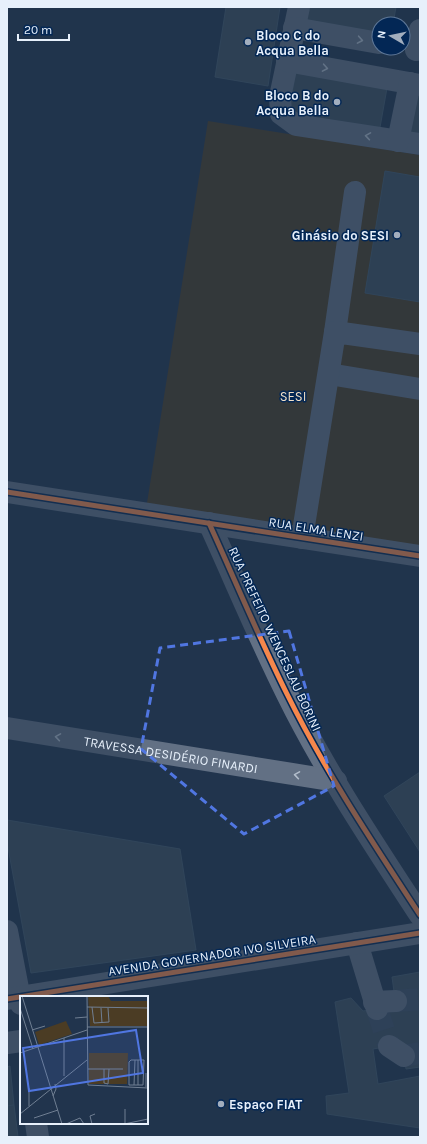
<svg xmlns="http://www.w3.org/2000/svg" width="427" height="1144" font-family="Karla,sans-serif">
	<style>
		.green { fill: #4b3c24 }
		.building { fill: #3c4e5e; stroke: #43596b }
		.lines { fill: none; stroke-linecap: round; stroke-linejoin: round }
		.minor-tunnel { stroke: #3f5067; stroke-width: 22; stroke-dasharray: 22 11; stroke-linecap: butt }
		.minor { stroke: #627084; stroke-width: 22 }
		.cycleway-casing { stroke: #032755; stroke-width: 8 }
		.cycleway { stroke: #f5874c; stroke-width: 5 }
		.oneway { stroke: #b2bdcb }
		.marked { fill: none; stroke: #5076e1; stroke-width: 3; stroke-dasharray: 8 5; stroke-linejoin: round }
		.poi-dot { fill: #a2aebe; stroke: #032755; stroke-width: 1.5 }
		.labels { text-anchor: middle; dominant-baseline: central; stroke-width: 3; stroke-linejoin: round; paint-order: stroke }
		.poi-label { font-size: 13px; font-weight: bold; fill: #e7f0fb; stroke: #032755; text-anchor: start }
		.park-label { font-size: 13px; fill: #f2e0c6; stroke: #032755 }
		.street-label { font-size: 13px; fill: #e7f0fb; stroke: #032755 }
		.inset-road { fill: none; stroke: #707f93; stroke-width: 1 }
		.view { fill: #5076e1; fill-opacity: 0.15; stroke: #5076e1; stroke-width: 2 }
		.inset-edge { fill: none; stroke: #e7f0fb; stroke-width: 2 }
	</style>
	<rect width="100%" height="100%" fill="#21344d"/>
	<path class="green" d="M208,121L420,155V547L147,503Z"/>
	<g class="building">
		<path d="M226,7H280L268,86L215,77Z"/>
		<path d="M307,7H396L393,24H379V33L305,20Z"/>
		<path d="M296,71L387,88L379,133L288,116Z"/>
		<path d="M416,94H420V138L409,136Z"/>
		<path d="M385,171L420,177V302L365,293Z"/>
		<path d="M420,772V852L384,796Z"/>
		<path d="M7,820L180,849L196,950L31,973L7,842Z"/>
		<path d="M420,972V1067L406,1069L402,1044L373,1049L378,1084L420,1076V1128L327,1114L326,1096L349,1093L335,1002L351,998L363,1011L396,1006L392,977Z"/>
		<path d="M10,1066L14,1105L7,1106V1067Z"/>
		<path d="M14,1105L18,1137H7V1106Z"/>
	</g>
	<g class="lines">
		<g class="minor-tunnel">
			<path d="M396,1001L420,999"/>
			<path d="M377,1009L389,1046"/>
			<path d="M404,1056L420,1053"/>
		</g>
		<g class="minor">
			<path d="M299,7L280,97L281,114L296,125L420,144"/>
			<path d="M294,28L379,43"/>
			<path d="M416,50L420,30"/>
			<path d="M287,61L420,85"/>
			<path d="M398,141L410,83"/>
			<path d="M335,332L355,192"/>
			<path d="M329,374L420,389"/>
			<path d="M7,492L420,556"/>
			<path d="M209,523C235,580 259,638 287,694C325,771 373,843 420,915"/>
			<path d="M302,538L335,332L420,344"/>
			<path id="s1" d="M7,728L336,781"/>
			<path d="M7,931L21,1004"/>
			<path d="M357,943L377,1009"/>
			<path d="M7,999L420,933"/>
			<path d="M374,1002L396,1001"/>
			<path d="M7,1043L21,1041"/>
			<path d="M389,1046L404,1056"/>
			<path d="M36,1123L38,1137"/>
		</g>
		<g class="cycleway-casing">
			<g id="cycleway">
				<path d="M7,492L420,556"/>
				<path d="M209,523C235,580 259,638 287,694C325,771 373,843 420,915"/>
				<path d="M7,999L420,933"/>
			</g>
		</g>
		<use href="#cycleway" class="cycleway"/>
	</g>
	<defs><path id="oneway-chevron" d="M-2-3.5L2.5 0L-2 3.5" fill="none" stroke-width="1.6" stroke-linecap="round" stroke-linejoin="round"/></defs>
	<g class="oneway">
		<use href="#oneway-chevron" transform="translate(360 40) rotate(10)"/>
		<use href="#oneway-chevron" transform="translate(325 68) rotate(10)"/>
		<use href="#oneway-chevron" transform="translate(368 136) rotate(-171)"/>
		<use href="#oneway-chevron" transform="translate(58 737) rotate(-171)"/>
		<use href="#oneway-chevron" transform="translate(297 775) rotate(-171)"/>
	</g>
	<path d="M0 0H427V1144H0ZM289,631L334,786L244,834L141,749L160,648Z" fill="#21344d" fill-opacity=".55" fill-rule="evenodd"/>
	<path class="marked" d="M289,631L334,786L244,834L141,749L160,648Z"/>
	<g class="poi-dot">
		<circle cx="248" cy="42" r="4"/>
		<circle cx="337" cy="102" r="4"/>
		<circle cx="397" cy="235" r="4"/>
		<circle cx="221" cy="1104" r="4"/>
	</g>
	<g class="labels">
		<g class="poi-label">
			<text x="256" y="35">Bloco C do<tspan x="256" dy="15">Acqua Bella</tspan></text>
			<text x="329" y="95" text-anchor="end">Bloco B do<tspan x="329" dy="15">Acqua Bella</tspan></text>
			<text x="389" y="235" text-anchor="end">Ginásio do SESI</text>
			<text x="229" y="1104">Espaço FIAT</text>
		</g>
		<g class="park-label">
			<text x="293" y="396">SESI</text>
		</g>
		<g class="street-label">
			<text transform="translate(316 529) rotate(9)">RUA ELMA LENZI</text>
			<text transform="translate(275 639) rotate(65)">RUA PREFEITO WENCESLAU BORINI</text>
			<text stroke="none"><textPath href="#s1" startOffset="166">TRAVESSA DESIDÉRIO FINARDI</textPath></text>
			<text transform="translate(212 955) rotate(-9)">AVENIDA GOVERNADOR IVO SILVEIRA</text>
		</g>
	</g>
	<g transform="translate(20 996)">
		<rect width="128" height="128" fill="#21344d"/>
		<path d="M68,0H88L91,5H128V30H70ZM46,25L52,38L19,49L15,36ZM69,57H108L107,88H69Z" fill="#4b3c24"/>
		<path class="inset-road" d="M2,0L42,128M67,0L68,89L128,92M67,11L128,12M72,11L74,27L89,26L88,12M0,12L13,53M81,12L82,27M55,22L67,21M67,31H128M12,34L25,30M0,57L67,34M111,64H124L123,89H109V66ZM68,73H89L88,88L84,87V73M89,73H103M44,80V42M114,89L115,64M118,89V64M126,91V77M9,92V110M33,100L36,93L35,88M105,113V127M0,118L67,64M14,122L38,114M46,128L60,122L64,128M72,128L70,120L75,118M104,128L128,123"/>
		<path class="view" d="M116,34L123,77L9,95L3,52Z"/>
		<rect width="128" height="128" class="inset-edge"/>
	</g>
	<rect width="427" height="1144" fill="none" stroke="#e7f0fb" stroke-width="16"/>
	<g transform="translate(391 36) rotate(279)"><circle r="19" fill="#032755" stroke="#5e7797"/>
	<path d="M0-3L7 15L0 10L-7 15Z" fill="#a2aebe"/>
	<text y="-6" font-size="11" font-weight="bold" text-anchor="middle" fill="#e7f0fb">N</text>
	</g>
	<path d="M18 34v6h51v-6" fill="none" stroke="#e7f0fb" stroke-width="2"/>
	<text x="24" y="34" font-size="12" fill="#e7f0fb" stroke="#032755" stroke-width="3" paint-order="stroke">20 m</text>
</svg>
